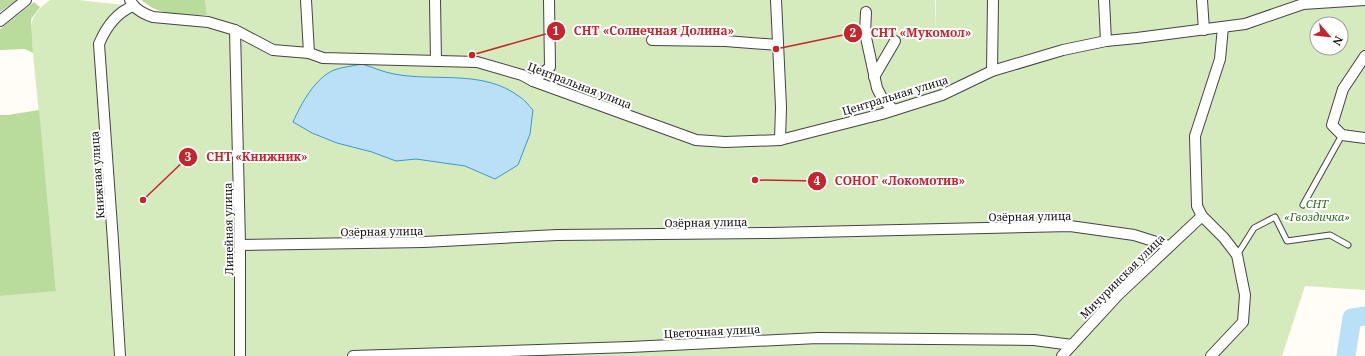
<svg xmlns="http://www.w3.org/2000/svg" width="1365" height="356" font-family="'Noto Serif',serif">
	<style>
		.green { fill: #d5ebbd; fill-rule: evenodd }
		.forest { fill: #b9dc9c }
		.water { fill: #b9e0f7; stroke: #3f96cf }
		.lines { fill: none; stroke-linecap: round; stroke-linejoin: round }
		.river { stroke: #b9e0f7; stroke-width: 19 }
		.service-casing { stroke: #444; stroke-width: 7 }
		.minor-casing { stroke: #444; stroke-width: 12 }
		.service { stroke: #fff; stroke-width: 5 }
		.minor { stroke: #fff; stroke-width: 10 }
		.labels { text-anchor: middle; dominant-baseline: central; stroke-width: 4; stroke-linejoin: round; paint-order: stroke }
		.street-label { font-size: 11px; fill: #111; stroke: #fff }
		.park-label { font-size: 11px; font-style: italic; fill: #2f6b1f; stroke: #fff }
		.leader { fill: none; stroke: #c4262e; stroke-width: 1.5 }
		.callout-dot { fill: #c4262e; stroke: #fff; stroke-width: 1.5 }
		.mark-label { font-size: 12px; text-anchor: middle; font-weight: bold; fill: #fff }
		.callout-label { font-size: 12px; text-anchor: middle; font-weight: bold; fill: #c4262e; stroke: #fff; stroke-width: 4; stroke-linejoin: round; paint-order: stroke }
	</style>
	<rect width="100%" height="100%" fill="#fffdf5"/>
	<path class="green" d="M50,0H78L133,6L162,17L197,27L232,30L208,22L205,0H935L936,31V0H1365V290L1305,286L1282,356H0V296L56,290L33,53C32,26 26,17 50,0ZM1317,24H1341V48H1317Z"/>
	<g class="forest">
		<path d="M0,0H17L0,12Z"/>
		<path d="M141,0H205L207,15C191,15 165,15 151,7C148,5 144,2 141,0Z"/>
		<path d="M34,2L40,7L31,19L33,53L25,49L0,50V29Z"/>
		<path d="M39,110L56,291L0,296V115H8Z"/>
	</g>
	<path class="water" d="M362,64C372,67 383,72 394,74C437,82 483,69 520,97C525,100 529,106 533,110L530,134L518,165L495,179L465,166L416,159L396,161L372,152L337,143L312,133L293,122C301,104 315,78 334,70C342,67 353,66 362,64Z"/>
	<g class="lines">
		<path class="river" d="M1346,356L1352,318L1365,316"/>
		<g class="service-casing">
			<g id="service">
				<path d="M1303,205L1342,135"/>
				<path d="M1237,255L1254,228L1275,217L1287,241L1330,235L1348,245"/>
			</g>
		</g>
		<g class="minor-casing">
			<g id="minor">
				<path d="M130,0C134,9 144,14 153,17L208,22L235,30L273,50L309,53L323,58L477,62L522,75L533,81L696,140L725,142L780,140L882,114L942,95L992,71L1063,50L1106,41L1137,38L1245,24L1303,4L1365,0"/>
				<path d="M306,0L309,53"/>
				<path d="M435,0L436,61"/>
				<path d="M776,0L781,107L780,140"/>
				<path d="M1104,0L1106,41"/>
				<path d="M1202,0L1204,30"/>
				<path d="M866,12L865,33L877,88L883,100L894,110"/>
				<path d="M0,21L26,0"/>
				<path d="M235,30L240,245V356"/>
				<path d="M652,40L725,41L778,45"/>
				<path d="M1365,56L1343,89L1332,125L1342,135L1365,138"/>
				<path d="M992,71L993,0"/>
				<path d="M874,77L895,41"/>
				<path d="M533,81L550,67L549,0"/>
				<path d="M240,245L424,242L557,235L770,233L1070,226L1134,235L1169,246"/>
				<path d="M120,356L113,241L99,44C106,27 116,13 133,6"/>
				<path d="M353,356L630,347L818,338L1034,340L1072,345"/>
				<path d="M1062,356L1118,295L1202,216"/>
				<path d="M1211,356L1243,322L1245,295L1237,255L1224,238L1202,216L1197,206L1195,136L1220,59L1223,27"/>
			</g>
		</g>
		<use href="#service" class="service"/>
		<use href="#minor" class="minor"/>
	</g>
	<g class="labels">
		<g class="street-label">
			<text transform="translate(580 85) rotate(21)">Центральная улица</text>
			<text transform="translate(895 95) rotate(-17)">Центральная улица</text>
			<text transform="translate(97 175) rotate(-94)">Книжная улица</text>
			<text transform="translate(1030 216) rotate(-1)">Озёрная улица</text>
			<text transform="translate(706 222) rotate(-1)">Озёрная улица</text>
			<text transform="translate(228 229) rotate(-91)">Линейная улица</text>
			<text transform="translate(382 231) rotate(-1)">Озёрная улица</text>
			<text transform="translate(1122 276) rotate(-45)">Мичуринская улица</text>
			<text transform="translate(712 331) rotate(-3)">Цветочная улица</text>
		</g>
		<g class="park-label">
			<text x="1317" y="203">СНТ<tspan x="1317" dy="13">«Гвоздичка»</tspan></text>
		</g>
	</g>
	<path class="leader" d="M472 55L556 31M776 49L853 33M143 200L188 157M755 180L817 181"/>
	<g class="callout-dot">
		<circle cx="472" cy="55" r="4"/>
		<circle cx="776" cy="49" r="4"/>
		<circle cx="143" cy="200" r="4"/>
		<circle cx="755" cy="180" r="4"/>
		<circle cx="556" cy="31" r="10"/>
		<circle cx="853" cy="33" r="10"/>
		<circle cx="188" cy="157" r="10"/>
		<circle cx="817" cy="181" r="10"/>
	</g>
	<g class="mark-label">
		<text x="556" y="35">1</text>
		<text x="853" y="37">2</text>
		<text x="188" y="161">3</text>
		<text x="817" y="185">4</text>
	</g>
	<g class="callout-label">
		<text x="654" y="35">СНТ «Солнечная Долина»</text>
		<text x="921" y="37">СНТ «Мукомол»</text>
		<text x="257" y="161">СНТ «Книжник»</text>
		<text x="900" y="185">СОНОГ «Локомотив»</text>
	</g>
	<g transform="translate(1329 36) rotate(118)"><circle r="19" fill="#ffffff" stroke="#a0a0a0"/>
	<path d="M0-3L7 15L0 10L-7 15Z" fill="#c4262e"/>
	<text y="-6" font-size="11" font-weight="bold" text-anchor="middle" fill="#111111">N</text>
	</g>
</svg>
